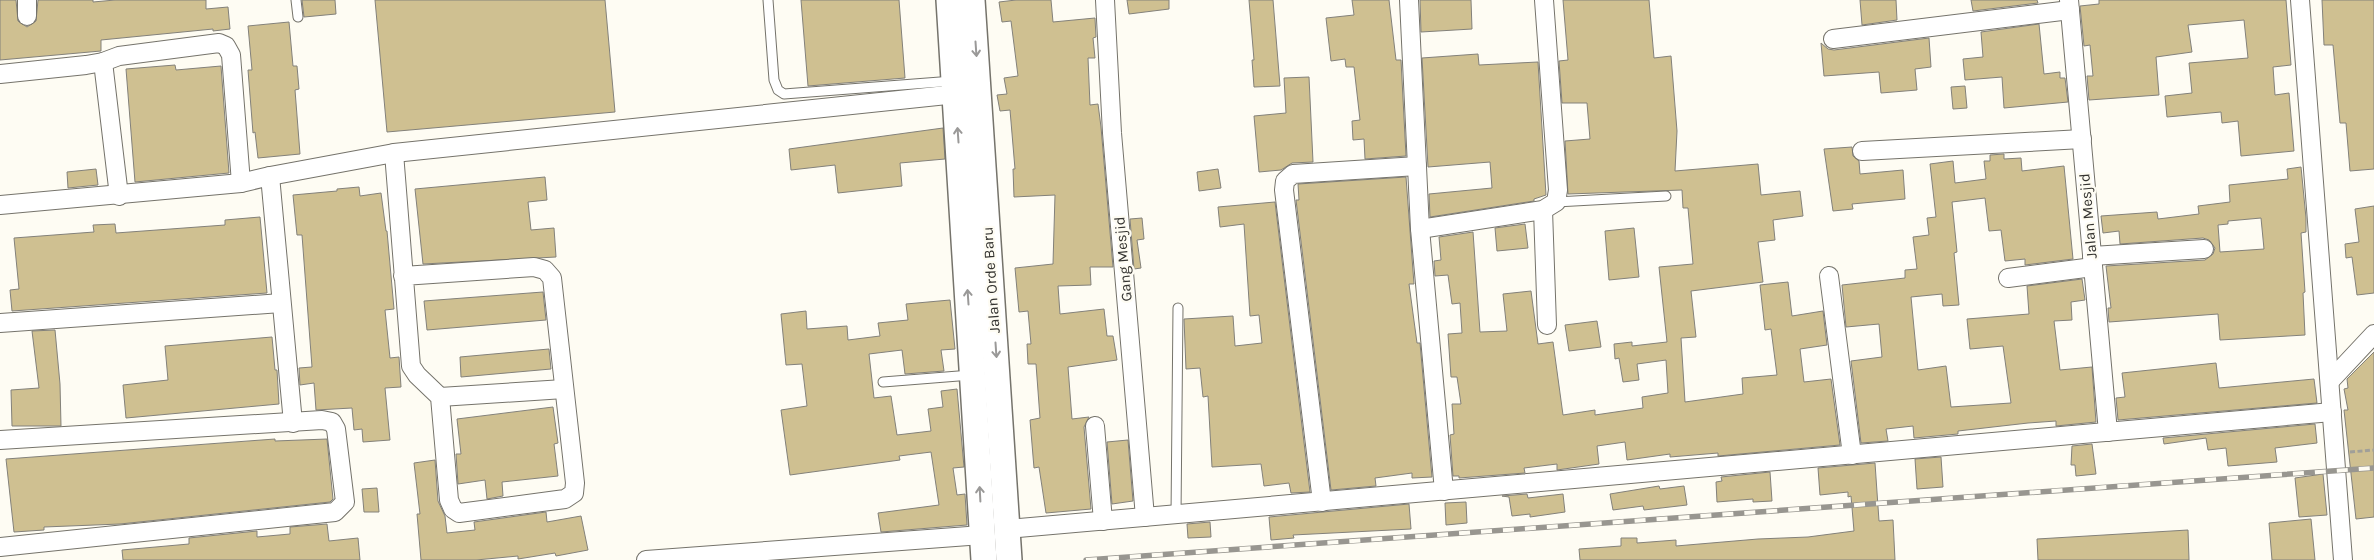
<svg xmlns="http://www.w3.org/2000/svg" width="2374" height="560" font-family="Karla,sans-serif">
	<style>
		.building { fill: #cfc091; stroke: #83817a; fill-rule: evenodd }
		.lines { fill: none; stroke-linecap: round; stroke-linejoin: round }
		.lane-casing { stroke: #75736b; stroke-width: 11 }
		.street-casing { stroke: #75736b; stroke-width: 20 }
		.secondary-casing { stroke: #75736b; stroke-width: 28 }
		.path { stroke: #a09f99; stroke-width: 3; stroke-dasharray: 5 2.5; stroke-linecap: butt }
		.lane { stroke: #fff; stroke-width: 9 }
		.street { stroke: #fff; stroke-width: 18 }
		.secondary { stroke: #fff; stroke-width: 25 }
		.rail-casing { stroke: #989690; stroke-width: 5.5 }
		.rail { stroke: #fefcf3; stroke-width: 4; stroke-dasharray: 11; stroke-linecap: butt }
		.oneway { stroke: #9a9998 }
		.labels { text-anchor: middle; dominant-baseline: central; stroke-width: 4.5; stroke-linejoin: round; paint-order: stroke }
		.street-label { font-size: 15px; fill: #343330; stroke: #fefcf3 }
	</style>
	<rect width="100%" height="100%" fill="#fefcf3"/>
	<g class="building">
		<path d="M0,0H16L18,21L27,27L36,21L38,0H93V2L115,0H206V9L228,7L230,29L213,31V29L101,40V51L0,60Z"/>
		<path d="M302,0H335L336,14L304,17Z"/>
		<path d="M375,0H605L615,112L387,132Z"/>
		<path d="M801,0H899L905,78L808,86Z"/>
		<path d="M1016,0H1051L1053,22L1095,18L1096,37L1093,38L1095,58H1088L1090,105L1098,104L1101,127L1113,267H1090L1091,285L1058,286L1060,314L1104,309L1107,336H1113L1117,360L1068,367L1072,419L1089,417L1084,427L1091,509L1046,513L1039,467L1034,468L1030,420L1040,418L1036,364H1028L1027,344H1031L1028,311L1019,312L1015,268L1053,264L1055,195L1014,197L1013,169H1015L1010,110L1000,111L997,95L1007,94L1004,78L1018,76L1011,21L1002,22L999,2Z"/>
		<path d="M1127,0H1169V9L1129,14Z"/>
		<path d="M1249,0H1273L1280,86L1254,87L1252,60H1254Z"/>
		<path d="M1352,0H1389L1396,60H1401L1406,156L1365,159L1364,139L1353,140L1352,121L1360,120L1354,67H1346L1345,59L1331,61L1326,18L1354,15Z"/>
		<path d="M1420,0H1471L1472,29L1421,32Z"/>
		<path d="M1563,0H1649L1654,58L1671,56L1677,131L1675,171L1758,164L1761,195L1800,191L1803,216L1773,220L1775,240L1758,242L1763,282L1691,291L1696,337L1681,338L1685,402L1743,394L1742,378L1777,375L1771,329L1765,330L1760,285L1788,282L1792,316L1823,311L1827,345L1800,349L1804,382L1831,379L1840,445L1718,456V453L1670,457V454L1627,460L1625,442L1597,446L1599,464L1557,470V464L1524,468L1525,473L1459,478V476H1453L1450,435L1454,434L1452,404H1461L1457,377H1451L1448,334L1462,333L1460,303L1452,304L1448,275L1435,276L1434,261L1441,260L1439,237L1473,232L1480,332L1507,331L1503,294L1531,291L1538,344L1553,342L1563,415L1595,410V415L1643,408L1642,397L1668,393L1666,360L1637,364L1639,380L1623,382L1619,358L1615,359L1614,344L1632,342V346L1667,342L1659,267L1693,264L1688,208H1683L1682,190L1568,194L1565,141L1590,139L1587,103H1562L1559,61L1568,60Z"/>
		<path d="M1860,0H1896L1897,20L1862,25Z"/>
		<path d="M1971,0H2037L2038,3L1973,11Z"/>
		<path d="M2099,0H2286L2291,65L2273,67L2275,95L2289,93L2294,151L2241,156L2238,121L2222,123L2221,112L2167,117L2165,96L2192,93L2189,63L2248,58L2244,20L2188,25L2192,52L2156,57L2159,95L2089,100L2087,76H2093L2090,45L2084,46L2080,6L2099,4Z"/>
		<path d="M2322,0H2374V169L2350,171L2346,123H2340L2333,45H2324Z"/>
		<path d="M289,22L293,66H297L299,89L295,90L300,154L258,158L255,132L253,133L248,70H252L248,26Z"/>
		<path d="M2039,24L2044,74L2060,72V78H2065L2068,102L2004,108L2002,77L1965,80L1963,59L1983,57L1981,32Z"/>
		<path d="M1929,38L1931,67L1915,69L1917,90L1881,93L1879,72L1824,76L1821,43L1828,49L1834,50Z"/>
		<path d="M1478,54L1479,65L1538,62L1546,195L1534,199V201L1430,217L1429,194L1492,188L1490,162L1428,167L1422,58Z"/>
		<path d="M175,65L176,70L221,66L229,173L135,182L126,69Z"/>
		<path d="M1309,77L1313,162L1292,163L1281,170L1259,172L1254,116L1286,113L1284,78Z"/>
		<path d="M1965,86L1967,108L1953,109L1951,87Z"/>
		<path d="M943,128L945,159L900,163L902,186L838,193L835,165L791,170L789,149Z"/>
		<path d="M1852,147L1853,156L1859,161L1860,174L1903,170L1905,199L1852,204L1853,209L1833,211L1824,149Z"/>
		<path d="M2004,154V159L2021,158L2022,171L2064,166L2073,259L2025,265V259L2005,261L2001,230L1989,231L1985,198L1952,202L1957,252L1954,253L1959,305L1943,306L1942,294L1911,297L1918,370L1946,366L1951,407L2011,403L2003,346L1970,349L1967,319L2029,314L2027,286L2082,279L2085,300L2071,302L2072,320L2054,321L2060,370L2092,367L2096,422L2056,426V421L2028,423L1958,431V434L1914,438L1913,426L1886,429L1888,441L1861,443L1851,361L1882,357L1879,324L1846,327L1842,285L1905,278V270L1917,269L1913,237L1929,235L1927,218L1936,217L1930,164L1953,161L1955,183L1986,179L1984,161H1990V155Z"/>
		<path d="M2301,167L2306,218V232L2301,233L2305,292L2303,293L2305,335L2220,340L2218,314L2109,322L2108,308H2111L2106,266L2205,260L2213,254L2215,248L2209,240L2203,238L2120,244L2119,231L2103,233L2101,216L2157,212L2158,219L2199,214L2198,206L2230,202L2229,185L2288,179L2287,169ZM2261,218L2264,249L2220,252L2218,225L2228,224V221Z"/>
		<path d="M96,169L98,185L68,188L67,172Z"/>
		<path d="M1218,169L1221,188L1199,191L1197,172Z"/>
		<path d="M545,177L547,200L528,202L531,230L554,228L556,257L423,264L415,189Z"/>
		<path d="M1406,177L1414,284H1409L1417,343H1420L1432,477L1412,478V473L1375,478L1376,486L1331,490L1296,200H1299L1298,184Z"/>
		<path d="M359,187L360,196L381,193L386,231H387L394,309L385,310L390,358L399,357L401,387L385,388L390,440L363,442L362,429L354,430L352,408L316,410L314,383L300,385L299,368L312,367L302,235H297L293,195L337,191V189Z"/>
		<path d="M1275,202L1310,492L1291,493L1289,483L1264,486L1261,464L1212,467L1208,396L1203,397L1200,368L1186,369L1184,319L1233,316L1235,346L1262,343L1259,315L1250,316L1244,224L1220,227L1218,207Z"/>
		<path d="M2374,206V293L2357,295L2352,257L2346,258L2345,244L2359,242L2355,209Z"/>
		<path d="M260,217L267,293L12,311L10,290L19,289L14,238L94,232L93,225L115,224L116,233L225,225V220Z"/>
		<path d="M1142,218L1144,239L1137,240L1141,268L1134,269L1130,219Z"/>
		<path d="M1525,224L1528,248L1497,251L1495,228Z"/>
		<path d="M1634,228L1639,277L1609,280L1605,231Z"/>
		<path d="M543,292L546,320L427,330L424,301Z"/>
		<path d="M950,300L955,349L941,350L944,371L905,374L902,350L869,354L874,398L891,396L897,435L931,431L928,409L943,407L941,391L957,389L964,467L953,468L957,495L965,494L967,525L881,532L878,513L939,505L931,452L899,456L900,460L790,475L781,410L807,406L802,364L786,365L781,314L806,311L807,329L847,326L848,340L880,336L878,323L908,320L906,304Z"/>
		<path d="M1597,321L1601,347L1569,351L1565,325Z"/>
		<path d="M55,330L60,384L61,426H12L11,390L39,388L32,331Z"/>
		<path d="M272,337L275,370H277L279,404L126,418L123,385L168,380L165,346Z"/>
		<path d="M549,349L551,369L461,377L460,357Z"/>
		<path d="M2374,352V517L2356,519L2344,410H2348L2344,389L2348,388L2347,379Z"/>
		<path d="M2216,363L2219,388L2314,379L2317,403L2118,420L2116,398L2125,397L2122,373Z"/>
		<path d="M553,407L558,443L554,444L558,476L502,482L503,496L487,499L485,480L458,484L456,454H461L457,419Z"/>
		<path d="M2315,424L2317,443L2275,448L2277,462L2228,466L2226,448L2208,450L2206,438L2164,444L2163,438Z"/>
		<path d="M275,439V441L327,439L333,499L330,502L120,524L44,527V530L14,532L6,459Z"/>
		<path d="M1128,440L1133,501L1112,504L1107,442Z"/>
		<path d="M2092,444L2096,474L2076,476L2075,465H2071L2072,446Z"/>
		<path d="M1941,457L1943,487L1917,489L1915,459Z"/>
		<path d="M435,460L438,501L445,516L447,533L475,530L474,522L546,512L547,522L581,516L588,550L556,556L555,553L518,559V556L476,560H421L417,514H420L414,463Z"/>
		<path d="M1875,463L1879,521L1893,520L1895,560H1580L1579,549L1621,546V538H1637V543L1676,540V546L1758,539L1808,537L1854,531L1851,496L1848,497V492L1820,495L1818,468Z"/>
		<path d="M1770,472L1772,501L1753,502V499L1717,502L1716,482L1722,481L1721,477Z"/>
		<path d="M2323,474L2327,515L2299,517L2295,478Z"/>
		<path d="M1659,486L1660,489L1684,486L1687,505L1644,510L1643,506L1613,510L1610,494Z"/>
		<path d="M377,488L379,512H364L362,489Z"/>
		<path d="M1527,494L1528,498L1563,494L1565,512L1530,517V514L1512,516L1509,497L1502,496Z"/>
		<path d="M1466,502L1467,523L1446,525L1445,503Z"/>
		<path d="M1409,504L1411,529L1293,535L1294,538L1271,540L1269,517Z"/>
		<path d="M2311,519L2315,560H2272L2269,523Z"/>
		<path d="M1210,522L1211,537L1188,538L1187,524Z"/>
		<path d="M327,524L329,541L358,538L360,560H123L122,550L189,544V538L257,531V537L290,534V527Z"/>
		<path d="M2188,530L2189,560H2038L2037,539Z"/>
	</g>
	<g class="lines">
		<g class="lane-casing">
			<g id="lane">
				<path d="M296,0L298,17"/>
				<path d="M768,0L774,80L778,90L784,94L953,81"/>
				<path d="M1556,202L1666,196"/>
				<path d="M883,382L971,375"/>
				<path d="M1176,515L1178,308"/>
			</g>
		</g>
		<g class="street-casing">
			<g id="street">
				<path d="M27,0V16"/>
				<path d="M1105,0L1112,133L1145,517"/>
				<path d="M1409,0L1420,229L1444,491"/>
				<path d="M2069,0L2108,432"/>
				<path d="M2300,0L2343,560"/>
				<path d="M1833,39L2070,10"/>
				<path d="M103,62L119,196"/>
				<path d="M0,74L86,65L103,62L119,56L219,43L226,46L231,55L241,183"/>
				<path d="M1862,151L2082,139"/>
				<path d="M394,153L411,366L417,375L440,397L449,500L453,509L459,513L565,499L574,493L575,483L552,278L545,270L534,267L403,276"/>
				<path d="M270,176L293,423"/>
				<path d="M0,205L241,183L270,176L394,153L966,93"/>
				<path d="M1543,210L1547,325"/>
				<path d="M1420,229L1543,210L1556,202L1558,190L1544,0"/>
				<path d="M2092,256L2204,249"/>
				<path d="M1829,276L1852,455"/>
				<path d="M2008,278L2093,267"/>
				<path d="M0,323L281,303"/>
				<path d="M2330,381L2374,334"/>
				<path d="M440,397L564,389"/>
				<path d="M1095,426L1103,521"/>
				<path d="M0,440L322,420L332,422L336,429L345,502L335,512L0,547"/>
				<path d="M1322,502L1284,190L1285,181L1293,174L1417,166"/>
				<path d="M1008,529L2332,412"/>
				<path d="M646,560L982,535"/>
			</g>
		</g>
		<g class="secondary-casing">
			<g id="secondary">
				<path d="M949,0L984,560"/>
				<path d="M972,0L1009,560"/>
			</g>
		</g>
		<path class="path" d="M2350,452L2374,450"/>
		<use href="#lane" class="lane"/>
		<use href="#street" class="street"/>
		<use href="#secondary" class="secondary"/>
		<g class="rail-casing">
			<path id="rail" d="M1086,560L2374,468"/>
		</g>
		<use href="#rail" class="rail"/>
	</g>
	<defs><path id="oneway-shaft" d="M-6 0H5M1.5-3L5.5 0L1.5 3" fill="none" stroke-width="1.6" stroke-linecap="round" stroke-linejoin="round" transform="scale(1.25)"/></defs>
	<g class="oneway">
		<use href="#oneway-shaft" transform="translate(976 49) rotate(86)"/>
		<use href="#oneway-shaft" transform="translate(958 135) rotate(-94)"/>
		<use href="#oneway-shaft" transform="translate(968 297) rotate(-94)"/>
		<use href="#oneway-shaft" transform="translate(996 350) rotate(86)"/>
		<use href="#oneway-shaft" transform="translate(980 494) rotate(-93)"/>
	</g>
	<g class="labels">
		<g class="street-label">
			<text transform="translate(2088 216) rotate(-95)">Jalan Mesjid</text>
			<text transform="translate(1123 259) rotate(-95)">Gang Mesjid</text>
			<text transform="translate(991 280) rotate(-94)">Jalan Orde Baru</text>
		</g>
	</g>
</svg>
